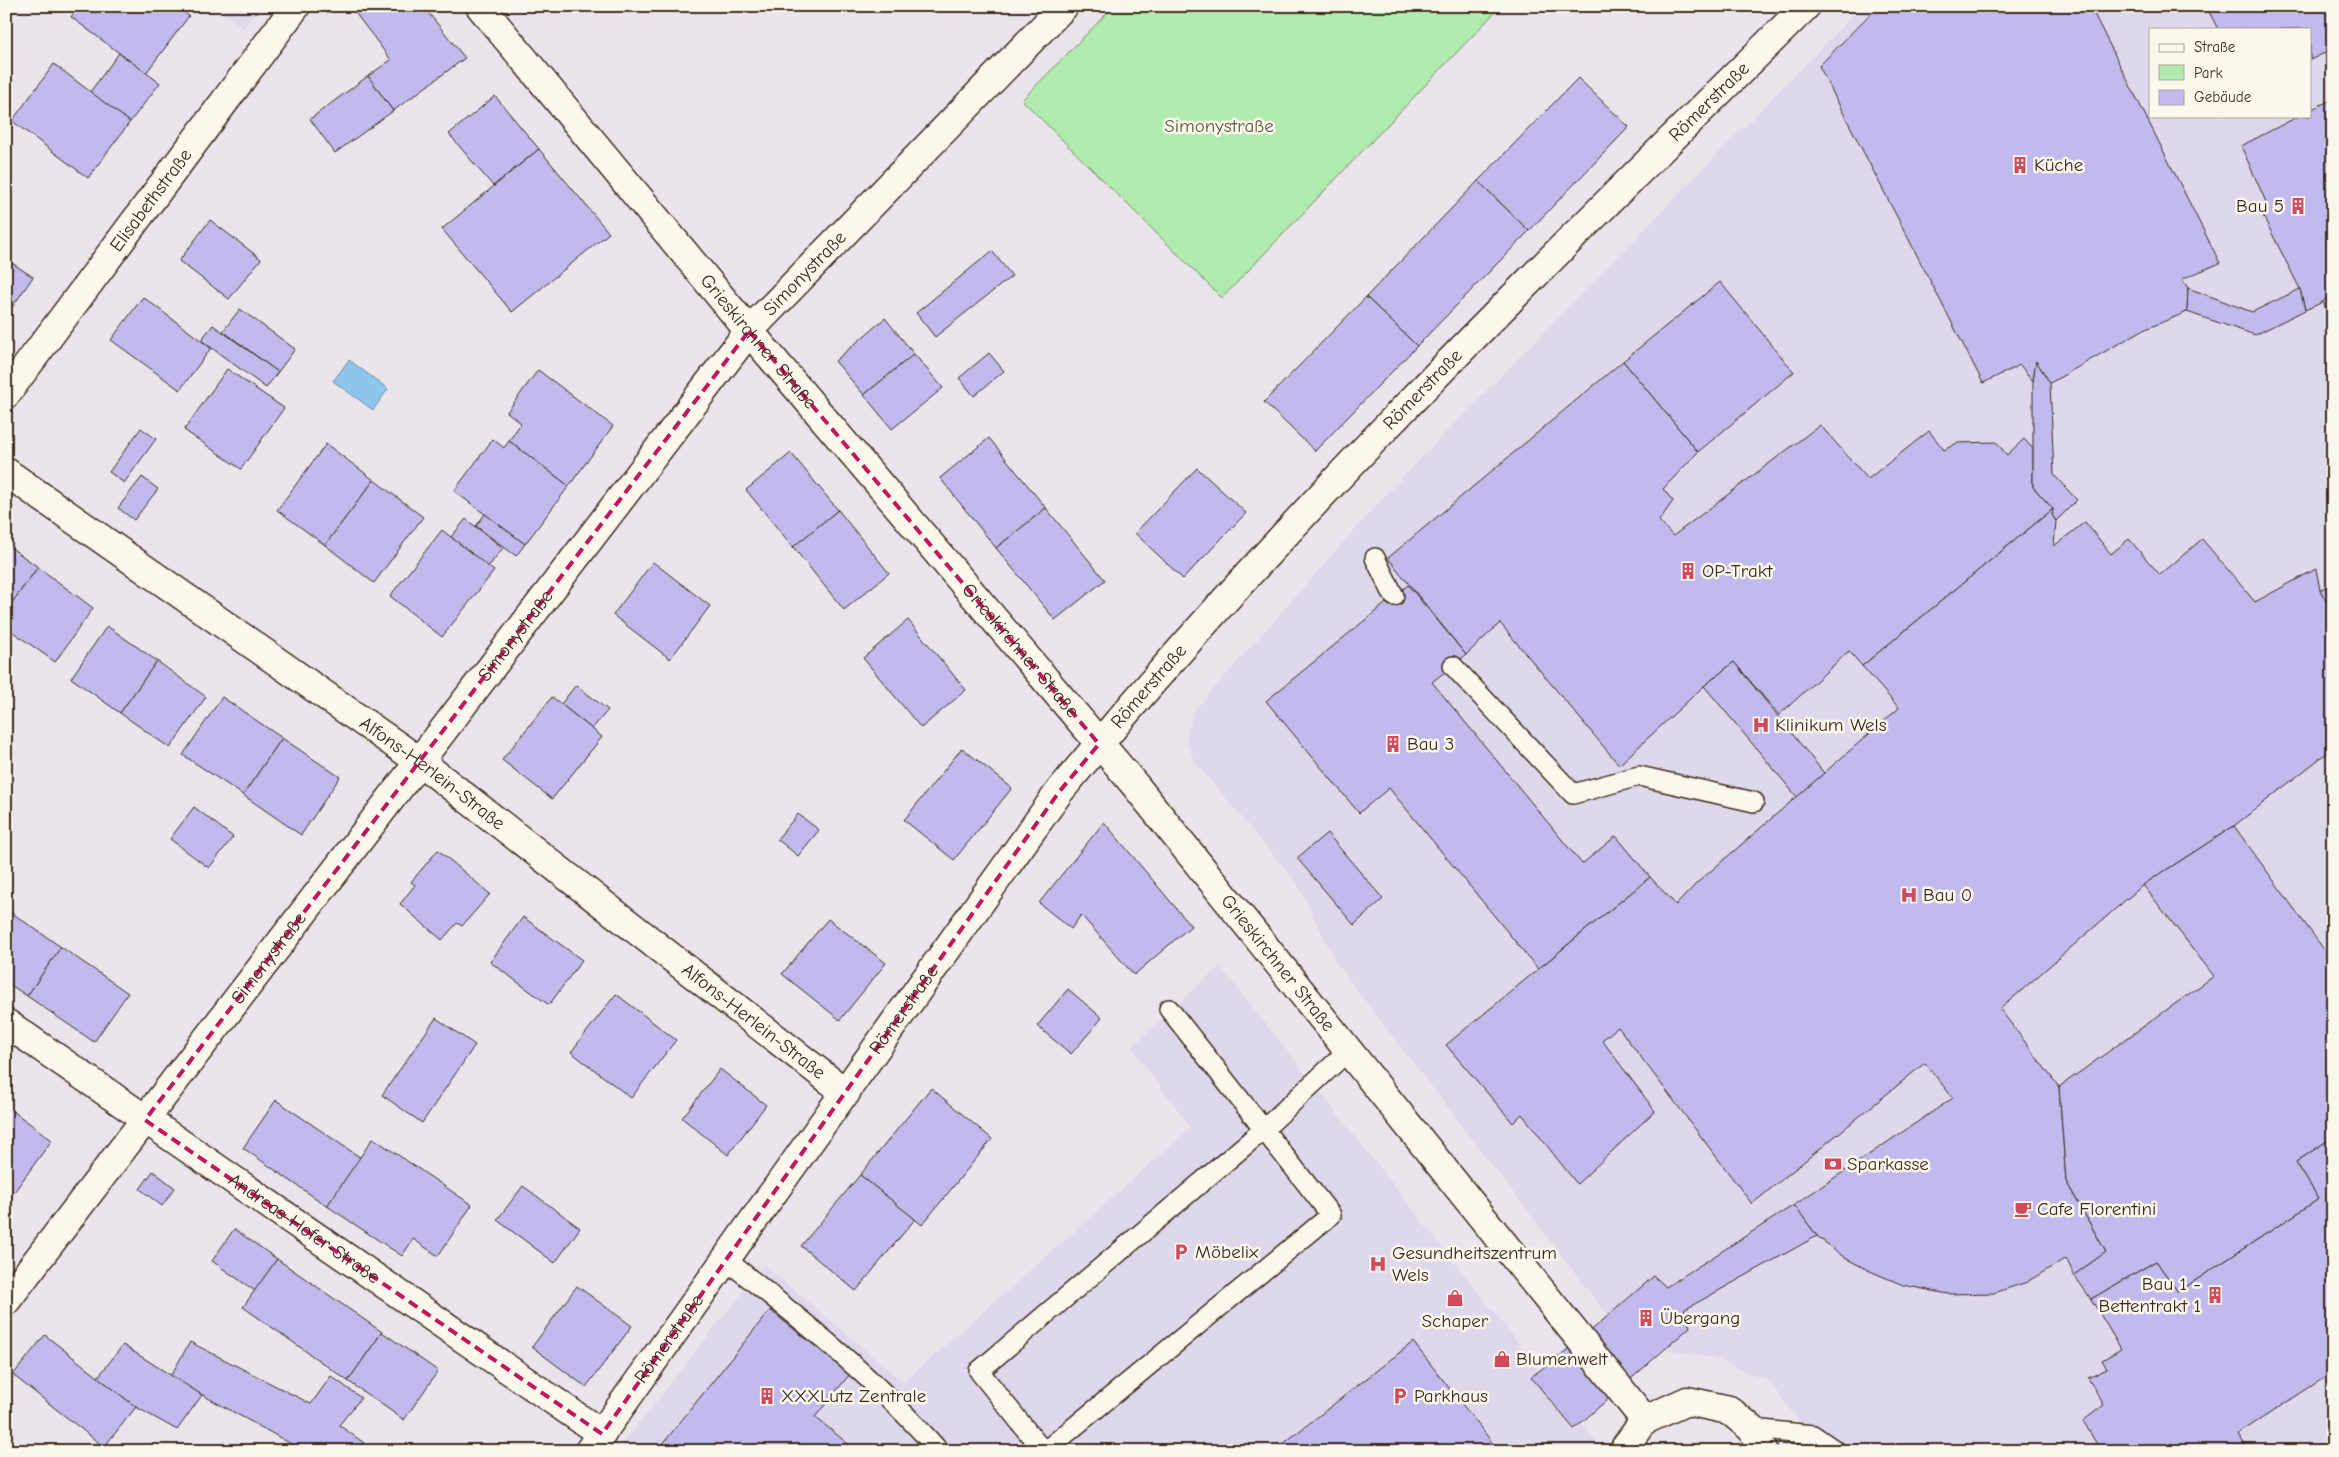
<svg xmlns="http://www.w3.org/2000/svg" width="2339" height="1457" font-family="'Comic Neue',sans-serif">
	<style>
		.built { fill: #ded8ec; fill-rule: evenodd }
		.green { fill: #b1ebaf; stroke: #768a66 }
		.water { fill: #8fc6ee; stroke: #6d889b }
		.building { fill: #c1bbed; stroke: #3b2a1e }
		.lines { fill: none; stroke-linecap: round; stroke-linejoin: round }
		.lane-casing { stroke: #3b2a1e; stroke-width: 22 }
		.street-casing { stroke: #3b2a1e; stroke-width: 31 }
		.secondary-casing { stroke: #3b2a1e; stroke-width: 31 }
		.lane { stroke: #fbf7ec; stroke-width: 19 }
		.street { stroke: #fbf7ec; stroke-width: 28 }
		.secondary { stroke: #fbf7ec; stroke-width: 28 }
		.marked { fill: none; stroke: #c2185b; stroke-width: 4; stroke-dasharray: 10 6; stroke-linejoin: round }
		.labels { text-anchor: middle; dominant-baseline: central; stroke-width: 5; stroke-linejoin: round; paint-order: stroke }
		.street-label { font-size: 19px; fill: #3b2a1e; stroke: #fbf7ec }
		.park-label { font-size: 19px; fill: #585a42; stroke: #fbf7ec }
		.poi-label { font-size: 19px; fill: #3b2a1e; stroke: #fbf7ec; text-anchor: start }
	</style>
	<rect width="100%" height="100%" fill="#eae5ec"/>
	<filter id="ink" filterUnits="userSpaceOnUse"><feTurbulence type="fractalNoise" baseFrequency=".02" numOctaves="2"/><feDisplacementMap in="SourceGraphic" scale="10" xChannelSelector="R" yChannelSelector="G"/><feConvolveMatrix kernelMatrix="1 2 1 2 8 2 1 2 1" color-interpolation-filters="sRGB"/></filter>
	<g filter="url(#ink)">
		<g class="built">
			<path d="M215,6H259L243,29Z"/>
			<path d="M1862,6H2333V1451H1803L1799,1421L1768,1381L1713,1358L1628,1342L1337,964L1296,882L1194,761L1186,739L1193,712L1386,494ZM2150,29H2310V116H2150Z"/>
			<path d="M1220,966L1604,1451H617L764,1265L904,1382L1191,1128L1131,1047Z"/>
		</g>
		<path class="green" d="M1114,6H1501L1222,298L1022,100Z"/>
		<path class="water" d="M349,360L388,389L373,410L333,381Z"/>
		<g class="building">
			<path d="M79,6H175L189,16L146,73L71,17Z"/>
			<path d="M350,6H423L465,58L393,111L368,76L391,60Z"/>
			<path d="M1878,6H2090L2220,263L2182,279L2188,288L2187,312L2141,331L2050,383L2036,361L2033,381L2020,365L1983,383L1819,66Z"/>
			<path d="M2206,6H2333V49L2310,60V29H2218Z"/>
			<path d="M119,53L160,83L130,122L90,92Z"/>
			<path d="M54,64L130,122L88,178L12,121Z"/>
			<path d="M368,76L393,111L335,153L310,119Z"/>
			<path d="M1578,78L1629,127L1529,231L1478,181Z"/>
			<path d="M495,96L539,149L493,186L449,134Z"/>
			<path d="M2333,99V291L2323,302L2305,310L2300,289L2260,210L2266,202L2241,146L2299,116H2310V110Z"/>
			<path d="M539,149L609,233L512,312L442,229Z"/>
			<path d="M1478,181L1529,231L1417,346L1366,297Z"/>
			<path d="M210,220L261,259L229,299L179,261Z"/>
			<path d="M992,251L1012,276L935,337L916,313Z"/>
			<path d="M6,259L33,277L6,316Z"/>
			<path d="M1720,282L1794,372L1698,452L1623,361Z"/>
			<path d="M2188,288L2252,312L2300,289L2305,310L2255,335L2187,312Z"/>
			<path d="M2333,291V325L2323,302Z"/>
			<path d="M143,297L211,348L180,390L111,340Z"/>
			<path d="M1366,297L1417,346L1315,451L1264,402Z"/>
			<path d="M240,309L295,349L278,372L223,331Z"/>
			<path d="M885,318L914,354L864,395L835,361Z"/>
			<path d="M213,325L278,372L266,388L201,340Z"/>
			<path d="M989,353L1004,371L974,396L959,378Z"/>
			<path d="M914,354L943,388L892,429L864,395Z"/>
			<path d="M1623,361L1698,452L1663,489L1673,501L1659,521L1673,536L1820,425L1868,479L1929,431L1944,450L1957,443L1996,442L2007,455L2024,439L2033,449V487L2053,509L1862,666L1849,651L1779,715L1734,662L1704,686L1619,765L1500,623L1466,655L1388,558Z"/>
			<path d="M2036,361L2050,383L2054,475L2077,500L2056,521L2052,515L2053,509L2033,487V381Z"/>
			<path d="M227,369L284,408L241,469L184,430Z"/>
			<path d="M538,370L613,426L569,486L509,441L521,423L507,412Z"/>
			<path d="M141,428L156,439L124,483L109,472Z"/>
			<path d="M989,438L1046,508L996,548L940,478Z"/>
			<path d="M493,439L504,448L509,441L569,486L525,544L454,491Z"/>
			<path d="M326,444L374,480L325,545L277,510Z"/>
			<path d="M791,453L838,510L793,547L746,490Z"/>
			<path d="M1197,468L1246,513L1183,579L1135,533Z"/>
			<path d="M142,477L158,489L134,520L118,508Z"/>
			<path d="M374,480L423,517L374,583L325,545Z"/>
			<path d="M1046,508L1105,580L1055,620L996,548Z"/>
			<path d="M2053,509L2052,515L2056,521L2054,546L2085,522L2111,554L2129,539L2160,575L2202,539L2255,602L2316,569L2320,590L2333,613V748L2234,826L2143,885L2000,1009L2059,1087L2066,1181L2106,1252L2074,1275L2066,1258L2027,1282L1994,1293L1948,1294L1903,1285L1870,1271L1845,1258L1817,1236L1794,1205L1953,1098L1925,1063L1752,1204L1618,1027L1602,1040L1655,1111L1577,1184L1522,1114L1513,1123L1446,1045L1650,877L1676,905L1697,883L1899,708L1862,666Z"/>
			<path d="M838,510L889,573L844,610L793,547Z"/>
			<path d="M485,514L525,544L516,556L476,526Z"/>
			<path d="M466,519L503,548L488,567L451,537Z"/>
			<path d="M442,530L494,571L442,637L390,596Z"/>
			<path d="M6,544L38,567L6,611Z"/>
			<path d="M653,562L710,606L670,659L613,615Z"/>
			<path d="M38,567L93,608L55,662L6,627V611Z"/>
			<path d="M2333,583V613L2320,590Z"/>
			<path d="M1408,585L1466,655L1432,682L1582,864L1616,836L1650,877L1538,969L1389,788L1359,813L1266,701Z"/>
			<path d="M908,620L966,690L921,728L863,658Z"/>
			<path d="M107,626L157,661L120,713L71,678Z"/>
			<path d="M157,661L206,697L170,748L120,713Z"/>
			<path d="M1734,662L1824,773L1797,797L1704,686Z"/>
			<path d="M576,685L608,710L592,729L561,704Z"/>
			<path d="M222,697L282,738L243,795L183,755Z"/>
			<path d="M552,697L602,737L552,799L502,760Z"/>
			<path d="M282,738L340,777L301,835L243,795Z"/>
			<path d="M962,748L1012,788L954,860L904,820Z"/>
			<path d="M194,807L233,837L209,868L170,839Z"/>
			<path d="M798,814L819,830L798,856L777,839Z"/>
			<path d="M1104,822L1191,926L1134,975L1081,915L1071,929L1039,903Z"/>
			<path d="M2234,826L2333,962V1137L2296,1162L2319,1199L2178,1292L2156,1261L2091,1299L2074,1275L2106,1252L2066,1181L2059,1087L2214,976L2143,885Z"/>
			<path d="M1327,833L1383,899L1354,925L1297,858Z"/>
			<path d="M438,850L490,894L462,926L457,923L442,940L400,904L415,885L411,882Z"/>
			<path d="M6,909L61,947L27,996L6,982Z"/>
			<path d="M523,917L582,960L549,1005L490,962Z"/>
			<path d="M828,919L886,963L840,1020L782,974Z"/>
			<path d="M61,947L128,993L94,1042L27,996Z"/>
			<path d="M1068,989L1102,1018L1071,1054L1037,1026Z"/>
			<path d="M616,994L676,1040L631,1098L571,1052Z"/>
			<path d="M436,1018L475,1045L422,1123L382,1095Z"/>
			<path d="M720,1069L766,1105L728,1155L682,1118Z"/>
			<path d="M931,1088L992,1139L922,1225L860,1175Z"/>
			<path d="M276,1100L361,1158L327,1206L243,1148Z"/>
			<path d="M6,1106L52,1140L6,1203Z"/>
			<path d="M2333,1137V1372L2238,1434L2249,1451H2101L2083,1421L2104,1405L2088,1378L2107,1369L2102,1360L2121,1349L2091,1299L2156,1261L2178,1292L2319,1199L2296,1162Z"/>
			<path d="M373,1138L472,1205L438,1256L413,1239L402,1256L327,1206Z"/>
			<path d="M153,1171L175,1188L162,1206L140,1189Z"/>
			<path d="M860,1175L915,1219L856,1291L801,1246Z"/>
			<path d="M523,1186L580,1228L555,1263L497,1220Z"/>
			<path d="M1794,1205L1817,1236L1684,1310L1690,1327L1574,1429L1531,1377L1580,1340L1654,1276L1666,1287Z"/>
			<path d="M234,1229L277,1259L255,1291L212,1261Z"/>
			<path d="M277,1259L382,1332L348,1381L243,1307Z"/>
			<path d="M577,1286L632,1326L586,1387L532,1347Z"/>
			<path d="M770,1310L850,1374L815,1417L857,1451H657Z"/>
			<path d="M382,1332L438,1371L404,1420L348,1381Z"/>
			<path d="M45,1335L136,1407L104,1447L13,1375Z"/>
			<path d="M190,1342L311,1404L331,1376L361,1398L339,1425L364,1443L358,1451H304L170,1377Z"/>
			<path d="M1413,1342L1499,1451H1274Z"/>
			<path d="M123,1345L202,1395L177,1430L136,1407L98,1377Z"/>
		</g>
		<g class="lines">
			<g class="lane-casing">
				<g id="lane">
					<path d="M1375,558L1394,596"/>
					<path d="M1453,666L1573,794L1639,776L1754,802"/>
					<path d="M725,1259C801,1319 875,1378 939,1451"/>
					<path d="M1752,1429L1813,1435L1836,1451"/>
					<path d="M1043,1451L979,1371L1263,1130L1349,1050"/>
					<path d="M1045,1451L1331,1215L1169,1009"/>
				</g>
			</g>
			<g class="street-casing">
				<g id="street">
					<path id="s1" d="M6,394L296,6"/>
					<path id="s2" d="M6,472L419,761L846,1093"/>
					<path id="s3" d="M6,1023L602,1434"/>
					<path id="s4" d="M6,1301L749,331L1064,6"/>
				</g>
			</g>
			<g class="secondary-casing">
				<g id="secondary">
					<path id="s5" d="M480,6L749,331L1135,785L1645,1420"/>
					<path id="s6" d="M589,1451L1059,792C1289,513 1549,260 1806,6"/>
					<path d="M1625,1451L1626,1446L1645,1420L1687,1401L1729,1410L1752,1429L1763,1451"/>
				</g>
			</g>
			<use href="#lane" class="lane"/>
			<use href="#street" class="street"/>
			<use href="#secondary" class="secondary"/>
		</g>
	</g>
	<path class="marked" d="M749,331L1099,744L1059,792L602,1434L145,1120Z"/>
	<defs>
		<g id="building-bare" transform="scale(1.35)"><path d="M-4-6H4V6H1V3H-1V6H-4ZM-2.5-4.3h1.7v1.8h-1.7ZM.8-4.3h1.7v1.8H.8ZM-2.5-1h1.7V.8h-1.7ZM.8-1h1.7V.8H.8Z" fill="#d1495b" stroke="#fbf7ec" stroke-width="2.5" paint-order="stroke"/></g>
		<g id="hospital-bare" transform="scale(1.35)"><path d="M-5-5h3v3.5h4V-5h3V5h-3V1.5h-4V5h-3Z" fill="#d1495b" stroke="#fbf7ec" stroke-width="2.5" paint-order="stroke"/></g>
		<g id="bank-bare" transform="scale(1.35)"><path d="M-6-4H6V4H-6ZM0-2.3a2.3 2.3 0 1 0 0 4.6a2.3 2.3 0 1 0 0-4.6Z" fill="#d1495b" stroke="#fbf7ec" stroke-width="2.5" paint-order="stroke"/></g>
		<g id="cafe-bare" transform="scale(1.35)"><path d="M-5.5-4.5H6V0H3Q3 3.5 0 3.5H-2.5Q-5.5 3.5-5.5 0ZM3-3.2v2h1.7v-2ZM-6 4.5H4V6H-6Z" fill="#d1495b" stroke="#fbf7ec" stroke-width="2.5" paint-order="stroke"/></g>
		<g id="parking-bare" transform="scale(1.35)"><path d="M-3.5-5.5H1a3.5 3.5 0 0 1 0 7H-1V5.5H-3.5ZM-1-3.4V-.6H.8a1.4 1.4 0 0 0 0-2.8Z" fill="#d1495b" stroke="#fbf7ec" stroke-width="2.5" paint-order="stroke"/></g>
		<g id="shop-bare" transform="scale(1.35)"><path d="M-5-2.5h2.3a2.7 3.5 0 0 1 5.4 0H5L5.5 6h-11ZM-1.5-2.5h3a1.5 2.3 0 0 0-3 0Z" fill="#d1495b" stroke="#fbf7ec" stroke-width="2.5" paint-order="stroke"/></g>
	</defs>
	<g fill-rule="evenodd">
		<use href="#building-bare" x="2020" y="165"/>
		<use href="#building-bare" x="2298" y="206"/>
		<use href="#building-bare" x="1688" y="571"/>
		<use href="#hospital-bare" x="1761" y="725"/>
		<use href="#building-bare" x="1393" y="744"/>
		<use href="#hospital-bare" x="1909" y="895"/>
		<use href="#bank-bare" x="1833" y="1164"/>
		<use href="#cafe-bare" x="2023" y="1209"/>
		<use href="#parking-bare" x="1181" y="1252"/>
		<use href="#hospital-bare" x="1378" y="1264"/>
		<use href="#building-bare" x="2215" y="1295"/>
		<use href="#shop-bare" x="1455" y="1298"/>
		<use href="#building-bare" x="1646" y="1318"/>
		<use href="#shop-bare" x="1502" y="1359"/>
		<use href="#building-bare" x="767" y="1396"/>
		<use href="#parking-bare" x="1400" y="1396"/>
	</g>
	<g class="labels">
		<g class="street-label">
			<text stroke="none"><textPath href="#s6" startOffset="1758">Römerstraße</textPath></text>
			<text stroke="none"><textPath href="#s1" startOffset="242">Elisabethstraße</textPath></text>
			<text stroke="none"><textPath href="#s4" startOffset="1302">Simonystraße</textPath></text>
			<text stroke="none"><textPath href="#s5" startOffset="436">Grieskirchner Straße</textPath></text>
			<text stroke="none"><textPath href="#s6" startOffset="1352">Römerstraße</textPath></text>
			<text stroke="none"><textPath href="#s4" startOffset="838">Simonystraße</textPath></text>
			<text stroke="none"><textPath href="#s5" startOffset="841">Grieskirchner Straße</textPath></text>
			<text stroke="none"><textPath href="#s6" startOffset="948">Römerstraße</textPath></text>
			<text stroke="none"><textPath href="#s2" startOffset="522">Alfons-Herlein-Straße</textPath></text>
			<text stroke="none"><textPath href="#s4" startOffset="432">Simonystraße</textPath></text>
			<text stroke="none"><textPath href="#s5" startOffset="1246">Grieskirchner Straße</textPath></text>
			<text stroke="none"><textPath href="#s6" startOffset="542">Römerstraße</textPath></text>
			<text stroke="none"><textPath href="#s2" startOffset="928">Alfons-Herlein-Straße</textPath></text>
			<text stroke="none"><textPath href="#s3" startOffset="362">Andreas-Hofer-Straße</textPath></text>
			<text stroke="none"><textPath href="#s6" startOffset="138">Römerstraße</textPath></text>
		</g>
		<g class="park-label">
			<text x="1219" y="126">Simonystraße</text>
		</g>
		<g class="poi-label">
			<text x="2034" y="165">Küche</text>
			<text x="2284" y="206" text-anchor="end">Bau 5</text>
			<text x="1702" y="571">OP-Trakt</text>
			<text x="1775" y="725">Klinikum Wels</text>
			<text x="1407" y="744">Bau 3</text>
			<text x="1923" y="895">Bau 0</text>
			<text x="1847" y="1164">Sparkasse</text>
			<text x="2037" y="1209">Cafe Florentini</text>
			<text x="1195" y="1252">Möbelix</text>
			<text x="1392" y="1253">Gesundheitszentrum<tspan x="1392" dy="22">Wels</tspan></text>
			<text x="2201" y="1284" text-anchor="end">Bau 1 -<tspan x="2201" dy="22">Bettentrakt 1</tspan></text>
			<text x="1660" y="1318">Übergang</text>
			<text x="1455" y="1321" text-anchor="middle">Schaper</text>
			<text x="1516" y="1359">Blumenwelt</text>
			<text x="781" y="1396">XXXLutz Zentrale</text>
			<text x="1414" y="1396">Parkhaus</text>
		</g>
	</g>
	<rect width="2339" height="1457" fill="none" stroke="#fbf7ec" stroke-width="25"/>
	<rect x="12" y="12" width="2314" height="1432" fill="none" stroke="#3b2a1e" stroke-width="2" filter="url(#ink)"/>
	<rect x="2149" y="28" width="162" height="90" fill="#fbf7ec" stroke="#aea59a"/>
	<rect x="2159" y="44" width="25" height="8" fill="#fbf7ec" stroke="#aea59a"/>
	<text x="2194" y="52" font-size="15" fill="#3b2a1e">Straße</text>
	<rect x="2159" y="65" width="25" height="15" fill="#b1ebaf" stroke="#aea59a"/>
	<text x="2194" y="78" font-size="15" fill="#3b2a1e">Park</text>
	<rect x="2159" y="90" width="25" height="15" fill="#c1bbed" stroke="#aea59a"/>
	<text x="2194" y="102" font-size="15" fill="#3b2a1e">Gebäude</text>
</svg>
